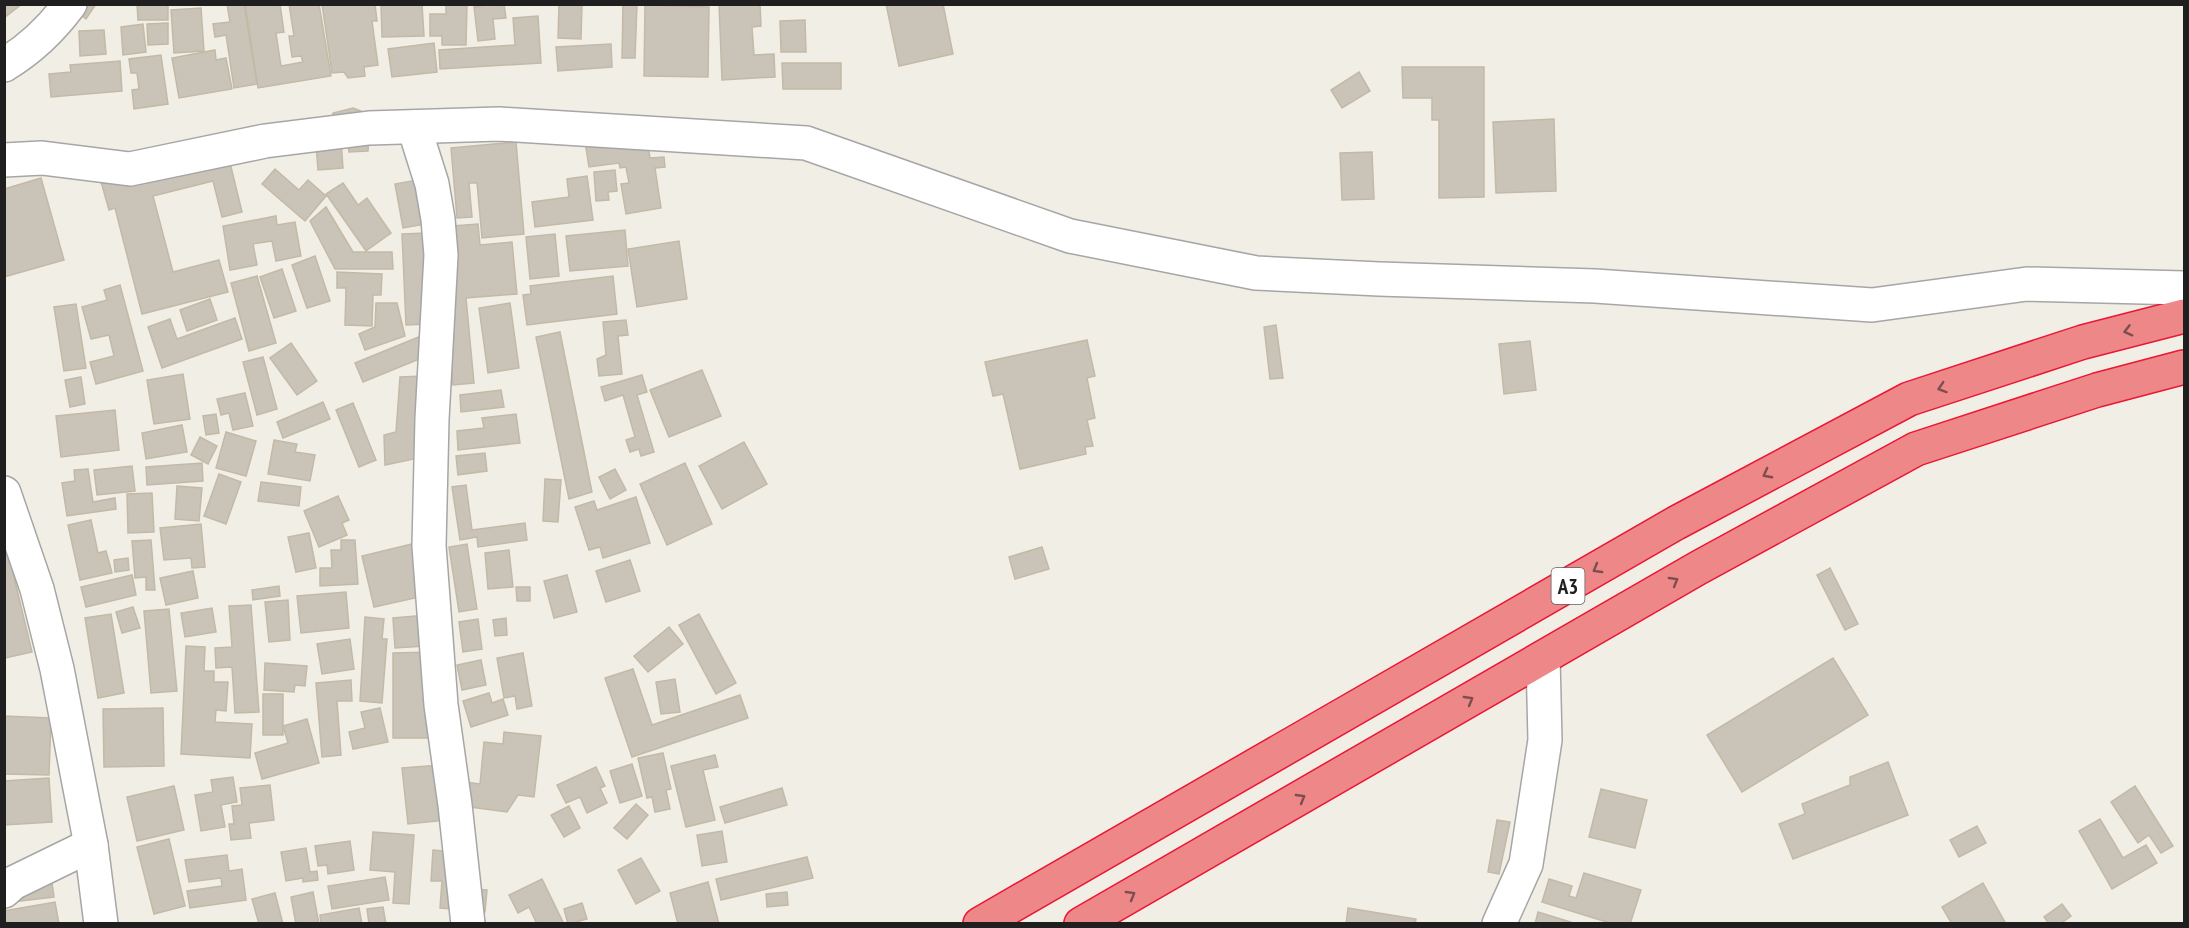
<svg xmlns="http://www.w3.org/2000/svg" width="2189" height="928" font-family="'PT Sans Narrow',sans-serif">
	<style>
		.building { fill: #c9c3b8; stroke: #c4b9a6; stroke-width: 1.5 }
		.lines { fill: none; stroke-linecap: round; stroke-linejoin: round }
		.street-casing { stroke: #a6a6a6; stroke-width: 36 }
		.highway-casing { stroke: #ea1736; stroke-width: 36 }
		.street { stroke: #fff; stroke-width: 33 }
		.highway { stroke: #ee8787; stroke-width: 33 }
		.oneway { stroke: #7c4e4e }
		.labels { text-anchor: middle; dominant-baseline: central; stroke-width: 4.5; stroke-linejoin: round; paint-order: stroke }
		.shield { fill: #fff; stroke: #626262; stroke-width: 1.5 }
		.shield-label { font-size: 21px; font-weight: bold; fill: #1f1f1f }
	</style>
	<rect width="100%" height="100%" fill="#f1efe5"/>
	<g class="building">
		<path d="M4,4H22L4,18Z"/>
		<path d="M67,4H96L86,19Z"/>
		<path d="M137,4H168V20H138Z"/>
		<path d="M227,4H244L257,84L234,88L226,35L215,37L213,24L230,22Z"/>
		<path d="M245,4H280L284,32L276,33L281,66L303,62L301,56L292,57L289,36H294L289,4H319L331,76L258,88Z"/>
		<path d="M322,4H375L377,21H372L378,65L364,67L365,76L348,78L344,72L332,73Z"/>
		<path d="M381,4H422L424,36L382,37Z"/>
		<path d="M446,4L467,5L466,45H442V36H430V14H446Z"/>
		<path d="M494,4H504L506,18L493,19L495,39L478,41L474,7Z"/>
		<path d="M559,4H582L581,39L558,38Z"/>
		<path d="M623,4H637L635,58H622Z"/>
		<path d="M719,4H760L761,26L752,27L754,55L774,54L775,77L722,80Z"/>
		<path d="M886,4H943L953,54L899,66Z"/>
		<path d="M645,5L709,7L708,77L644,76Z"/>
		<path d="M201,8L204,51L174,53L171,10Z"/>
		<path d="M538,16L541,63L440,69L439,50L515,45L513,18Z"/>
		<path d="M805,20L806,52H781L780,21Z"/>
		<path d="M168,23V44L148,45L147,24Z"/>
		<path d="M143,24L146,52L123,55L121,27Z"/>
		<path d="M104,30L106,54L80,56L79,31Z"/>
		<path d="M434,43L437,72L392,77L388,49Z"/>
		<path d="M611,44L612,67L558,71L556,47Z"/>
		<path d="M215,50L216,60L226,58L232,89L179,98L172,58Z"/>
		<path d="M161,55L168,104L134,109L132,90L139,89L137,73H131L129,59Z"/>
		<path d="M120,61L122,91L51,97L49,74L71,72L70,65Z"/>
		<path d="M782,63H841V89H783Z"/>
		<path d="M1402,67H1484V197L1439,198V120H1432V98H1403Z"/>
		<path d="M1359,72L1370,91L1342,108L1331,90Z"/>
		<path d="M353,108L371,115L368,151L349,152L347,135L331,138L333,113Z"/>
		<path d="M1554,119L1556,191L1496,193L1493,122Z"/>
		<path d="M583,129L646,133L650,158L664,157L665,167L655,168L661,208L626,214L621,184L629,183L626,167L620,168L619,163L589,167Z"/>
		<path d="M224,138L242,212L222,217L213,181L153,196L173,272L219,260L228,292L142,314L115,208L109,210L98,171Z"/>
		<path d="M341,141L343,168L318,170L316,143Z"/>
		<path d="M516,142L524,234L482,238L477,183H469L472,217L457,218L451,148Z"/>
		<path d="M1372,152L1374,199L1342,200L1340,153Z"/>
		<path d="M275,169L299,190L308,180L326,196L305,221L262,184Z"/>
		<path d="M615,170L617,191L608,192L609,200L596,201L594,172Z"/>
		<path d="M587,176L593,220L535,227L532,202L569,197L567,179Z"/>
		<path d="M41,178L64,260L4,277V189Z"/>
		<path d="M417,180L426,224L403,228L395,184Z"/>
		<path d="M343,183L358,205L367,198L391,233L366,251L326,194Z"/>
		<path d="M326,207L353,252H392L393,269H335L310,221Z"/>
		<path d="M276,216L277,225L295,222L301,256L276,261L272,241L253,244L257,265L230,270L223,226Z"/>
		<path d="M478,224L480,245L512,242L517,294L466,298L474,383L453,385L439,227Z"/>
		<path d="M625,230L628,266L570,271L566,236Z"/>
		<path d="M426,233L429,324L406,325L402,234Z"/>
		<path d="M555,234L559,276L530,279L526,237Z"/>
		<path d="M679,241L687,299L637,307L628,249Z"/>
		<path d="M315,256L330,301L307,308L292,265Z"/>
		<path d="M282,269L296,311L274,318L260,277Z"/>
		<path d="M337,272L382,274L381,295H373L372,326L345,325L346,288H337Z"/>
		<path d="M257,276L276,343L249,351L231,283Z"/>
		<path d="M613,276L617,314L527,325L523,295L531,294L530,286Z"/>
		<path d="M120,285L143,371L96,384L90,362L114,356L109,335L91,339L82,307L107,300L104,290Z"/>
		<path d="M210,299L217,320L187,331L180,310Z"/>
		<path d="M376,303H397L405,336L365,350L359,334L375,327Z"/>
		<path d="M510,303L519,368L488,373L479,308Z"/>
		<path d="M76,304L86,368L64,371L54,307Z"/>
		<path d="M235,318L242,339L162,368L148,327L170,319L177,339Z"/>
		<path d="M626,320L628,335L618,336L622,374L599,376L597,359L606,355L603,322Z"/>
		<path d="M1276,325L1283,378L1270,379L1264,327Z"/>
		<path d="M560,332L592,492L569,499L536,337Z"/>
		<path d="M421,336L429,355L363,382L355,363Z"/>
		<path d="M1087,340L1095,376L1087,378L1095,418L1087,420L1093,446L1085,447L1086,454L1020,469L1003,394L993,396L985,362Z"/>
		<path d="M1530,341L1536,390L1504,394L1499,344Z"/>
		<path d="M291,343L317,381L297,395L270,358Z"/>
		<path d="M263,357L277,409L257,415L243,362Z"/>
		<path d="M702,370L721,416L669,437L650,390Z"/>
		<path d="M183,374L190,419L154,424L147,380Z"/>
		<path d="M642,375L647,392L637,395L654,452L641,456L639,449L630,452L626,440L635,437L623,395L605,401L601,387Z"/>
		<path d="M422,376L419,458L385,465L384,435L396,432L400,377Z"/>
		<path d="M81,377L85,404L70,407L65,380Z"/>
		<path d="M501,390L504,407L461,412L460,395Z"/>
		<path d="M245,393L253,426L233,430L229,413L221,415L217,399Z"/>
		<path d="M323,402L330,419L283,438L277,422Z"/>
		<path d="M353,403L376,460L359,467L336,410Z"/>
		<path d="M115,410L119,450L61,457L56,416Z"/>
		<path d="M216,414L219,433L206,435L203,416Z"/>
		<path d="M516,414L520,443L458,450L457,431L484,428L482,418Z"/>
		<path d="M182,425L187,452L146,459L142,433Z"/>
		<path d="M226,432L256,441L246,476L216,468Z"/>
		<path d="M200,437L217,446L208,464L191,455Z"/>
		<path d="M274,440L297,444L295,452L315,455L310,481L268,474Z"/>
		<path d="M744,442L767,484L722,509L699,466Z"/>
		<path d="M485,453L487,471L458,475L456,456Z"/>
		<path d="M202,463L203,481L147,485L146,467Z"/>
		<path d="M685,463L712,524L667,545L640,484Z"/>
		<path d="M132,466L135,491L97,495L94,470Z"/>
		<path d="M88,469L93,502L115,498L116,509L67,516L62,483L75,481L74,470Z"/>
		<path d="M615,469L626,490L610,499L599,477Z"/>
		<path d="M219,474L241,482L226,524L204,516Z"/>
		<path d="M545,479L561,480L558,522L543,521Z"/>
		<path d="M261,482L301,487L299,506L258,501Z"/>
		<path d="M466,485L472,530L525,523L527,540L478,547L477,537L460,540L452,487Z"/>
		<path d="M177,486L202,488L199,521L175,519Z"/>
		<path d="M152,493L154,532L128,533L127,494Z"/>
		<path d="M338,496L349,520L342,523L347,535L319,547L304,511Z"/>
		<path d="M636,497L650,543L603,558L600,547L589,550L575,507L594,501L597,510Z"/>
		<path d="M91,520L98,553L106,551L112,573L80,580L68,525Z"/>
		<path d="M201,524L205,567L192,568L191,558L164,560L160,528Z"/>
		<path d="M309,533L316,568L296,572L288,537Z"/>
		<path d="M151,540L155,590H146V577L135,578L132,541Z"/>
		<path d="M341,540H355L358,584L320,586V568H332L331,550H341Z"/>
		<path d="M412,544L424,596L374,607L362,556Z"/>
		<path d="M467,544L477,609L459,612L449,547Z"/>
		<path d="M1042,547L1049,569L1015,579L1009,557Z"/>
		<path d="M509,550L513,587L488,589L485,553Z"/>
		<path d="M8,552L32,652L5,658L4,553Z"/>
		<path d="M128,558L129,570L115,572L114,560Z"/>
		<path d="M630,560L640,591L606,602L596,571Z"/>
		<path d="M1830,568L1858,624L1845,630L1817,575Z"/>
		<path d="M193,571L198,598L166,605L160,578Z"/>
		<path d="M132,575L136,595L86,607L81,587Z"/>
		<path d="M567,575L577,612L554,618L544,581Z"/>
		<path d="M279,586L280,596L253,600L252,590Z"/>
		<path d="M516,587H530V601H517Z"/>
		<path d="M346,592L349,628L301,633L297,596Z"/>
		<path d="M288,600L290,640L269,642L265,602Z"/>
		<path d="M251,605L259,712L235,713L232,667L216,668L215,648L232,647L229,606Z"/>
		<path d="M133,607L140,628L122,633L116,612Z"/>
		<path d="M212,608L216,632L185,637L181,613Z"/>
		<path d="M169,609L177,691L151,693L144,611Z"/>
		<path d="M111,614L124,693L98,698L85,618Z"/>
		<path d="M699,614L736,683L716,694L679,625Z"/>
		<path d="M427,615L425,646L395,648L393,618Z"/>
		<path d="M365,617L384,619L382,639H387L382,703L360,701Z"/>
		<path d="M506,618L507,635L495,636L493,620Z"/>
		<path d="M478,619L482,649L463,652L459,622Z"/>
		<path d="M669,627L683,644L648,672L634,656Z"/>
		<path d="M350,639L354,669L322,674L317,644Z"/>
		<path d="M186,646L205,647L204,671H214V682H228L226,711L216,710L215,722L252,724L250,758L181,754Z"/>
		<path d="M430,652L432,738H393V653Z"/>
		<path d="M523,653L532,706L517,709L515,696L504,698L497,658Z"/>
		<path d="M1833,658L1868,715L1742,792L1707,735Z"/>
		<path d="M481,660L486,685L462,690L457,665Z"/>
		<path d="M265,663L307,666L305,686L295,685L294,692L264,690Z"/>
		<path d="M633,669L652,725L740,695L748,718L632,757L605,678Z"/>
		<path d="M675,679L680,712L661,714L656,682Z"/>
		<path d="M351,680L352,701H337L341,755L322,757L316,683Z"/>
		<path d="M489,693L492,703L503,699L508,715L471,727L463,701Z"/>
		<rect x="263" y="694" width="20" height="41"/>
		<path d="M163,708L164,766L104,767L103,709Z"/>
		<path d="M380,708L388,742L353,749L349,732L365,728L361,712Z"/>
		<path d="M4,716L51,718L49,775L4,774Z"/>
		<path d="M307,719L319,763L262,779L255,753L288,743L283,726Z"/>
		<path d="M504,732L541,736L534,797L518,795L507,812L463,806L466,782L480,784L484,742L503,744Z"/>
		<path d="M663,753L671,789L666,790L670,809L655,812L652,797L647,798L638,758Z"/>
		<path d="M715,755L718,767L703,770L715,820L686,827L671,766Z"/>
		<path d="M1888,762L1908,815L1793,859L1779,824L1805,814L1802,804L1850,785V777Z"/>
		<path d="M632,764L642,796L620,803L610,771Z"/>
		<path d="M440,765L446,820L408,824L402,768Z"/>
		<path d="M596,767L605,786L600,788L607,803L587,813L580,797L566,803L557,785Z"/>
		<path d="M233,777L237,802L221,805L225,827L201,831L195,795L213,792L211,780Z"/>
		<path d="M49,778L52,822L4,825V781Z"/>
		<path d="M270,785L274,820L249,823L251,838L231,840L229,824H234L232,806L242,805L240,788Z"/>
		<path d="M174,786L184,830L137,841L127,797Z"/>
		<path d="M2135,786L2173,846L2161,853L2149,835L2138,843L2111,802Z"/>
		<path d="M782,788L787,805L725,823L720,807Z"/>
		<path d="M1601,789L1647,800L1635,848L1589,837Z"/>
		<path d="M636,804L648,815L627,839L614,828Z"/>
		<path d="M569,806L580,828L564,837L551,815Z"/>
		<path d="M2100,819L2123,858L2146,845L2157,863L2112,889L2079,831Z"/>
		<path d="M1497,820L1510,822L1499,874L1488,872Z"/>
		<path d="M1977,826L1986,843L1959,857L1950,840Z"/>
		<path d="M722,831L727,862L702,866L697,835Z"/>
		<path d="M373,832L414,835L409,904L393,903L395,872L370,870Z"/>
		<path d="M169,839L185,906L154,914L137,847Z"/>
		<path d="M350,841L354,870L328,874L327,865L318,866L315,846Z"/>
		<path d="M306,848L310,872L317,871L318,880L303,882V878L286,881L281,852Z"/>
		<path d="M433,850L476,854L474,889L487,890L485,912L440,908L442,881H431Z"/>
		<path d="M227,855L229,871L242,869L246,900L190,908L187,891L222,886L221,878L189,882L185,860Z"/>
		<path d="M807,857L813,878L721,900L716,879Z"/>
		<path d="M641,858L660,891L636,904L618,870Z"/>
		<path d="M50,869L54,897L4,903Z"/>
		<path d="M1584,873L1641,890L1630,924H1613L1542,902L1549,879L1572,886L1569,896L1576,898Z"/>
		<path d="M385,877L389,900L332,909L328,886Z"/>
		<path d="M542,879L564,924H537L529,907L518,913L509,895Z"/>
		<path d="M708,882L719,924H678L670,893Z"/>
		<path d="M1983,883L2006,924H1952L1942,907Z"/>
		<path d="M313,892L319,924H296L291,897Z"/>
		<path d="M787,892L788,905L767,907L766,894Z"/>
		<path d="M275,893L283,924H259L252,899Z"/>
		<path d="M55,902L59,924H4V911Z"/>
		<path d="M582,903L587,919L568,924L564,909Z"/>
		<path d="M2062,904L2071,916L2060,924H2049L2044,917Z"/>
		<path d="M383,907L386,924H369L367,909Z"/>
		<path d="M359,908L362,924H321L320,915Z"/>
		<path d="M1348,908L1416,919L1415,924H1346Z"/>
		<path d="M1538,912L1577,924H1535Z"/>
	</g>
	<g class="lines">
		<g class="street-casing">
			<g id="street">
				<path d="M4,65C29,50 53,27 70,4"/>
				<path d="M414,127L432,184L438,219L441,255L432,419L429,546L441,705L455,805L468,924"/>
				<path d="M4,160L42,158L130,169L265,141L369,128L499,124L806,143L1070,236L1256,273L1379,279L1595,286L1872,305L2027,284L2184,288"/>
				<path d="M4,493L37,589L57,669L91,845L101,924"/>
				<path d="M4,891L13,883L91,845"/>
				<path d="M1499,924L1526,864L1545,740L1543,658"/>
			</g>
		</g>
		<g class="highway-casing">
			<g id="highway">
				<path d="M980,924L1676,523L1909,399L2083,342L2184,316"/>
				<path d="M1081,924L1698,568L1916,449L2097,390L2184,367"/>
			</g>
		</g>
		<use href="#street" class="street"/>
		<use href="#highway" class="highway"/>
	</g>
	<defs><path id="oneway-chevron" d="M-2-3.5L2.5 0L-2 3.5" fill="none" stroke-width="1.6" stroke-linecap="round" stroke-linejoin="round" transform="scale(1.5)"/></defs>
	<g class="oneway">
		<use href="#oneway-chevron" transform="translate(2128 331) rotate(165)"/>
		<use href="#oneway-chevron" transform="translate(1942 388) rotate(162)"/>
		<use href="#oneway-chevron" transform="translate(1767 474) rotate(152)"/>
		<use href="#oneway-chevron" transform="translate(1597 569) rotate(150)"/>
		<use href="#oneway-chevron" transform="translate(1674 581) rotate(-30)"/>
		<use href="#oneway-chevron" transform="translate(1469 700) rotate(-30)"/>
		<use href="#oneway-chevron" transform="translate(1301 798) rotate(-30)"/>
		<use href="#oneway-chevron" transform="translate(1131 895) rotate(-30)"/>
	</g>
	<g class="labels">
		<rect class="shield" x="1551.5" y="568" width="33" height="36" rx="4.5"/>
		<g class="shield-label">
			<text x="1568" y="586">A3</text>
		</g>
	</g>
	<rect width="2189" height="928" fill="none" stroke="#1f1f1f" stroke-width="12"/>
</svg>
